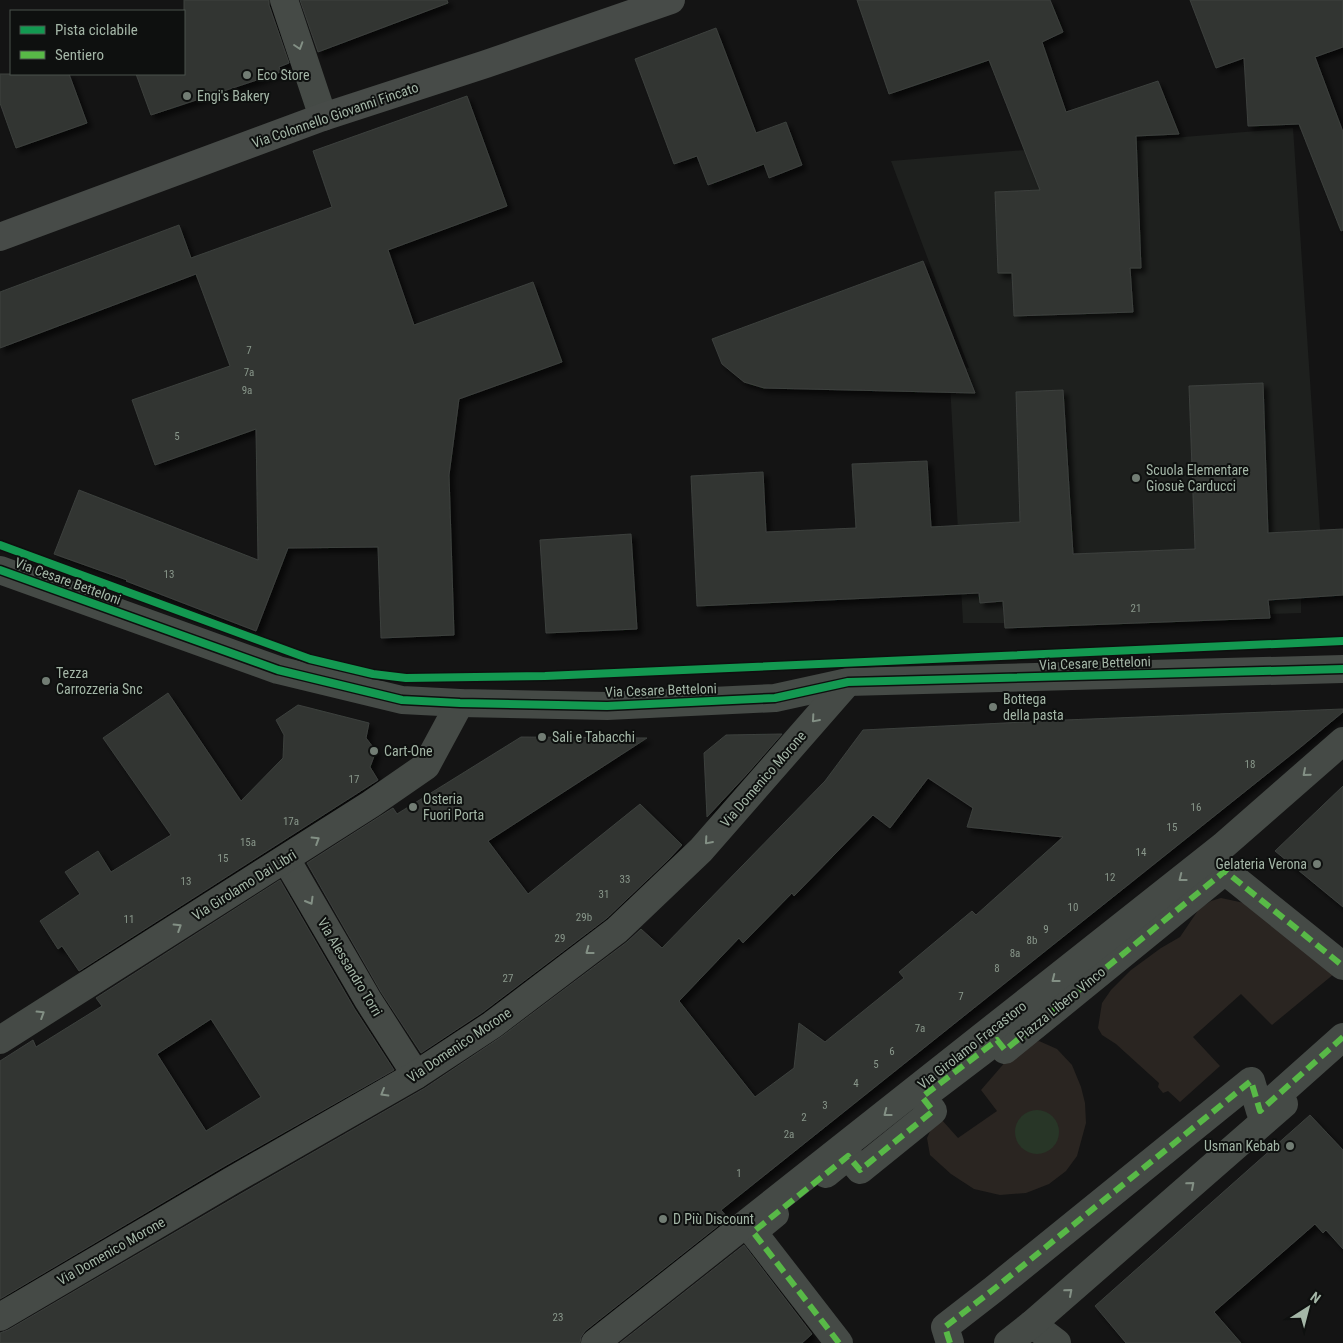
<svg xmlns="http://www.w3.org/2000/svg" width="1343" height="1343" font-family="'Roboto Condensed',sans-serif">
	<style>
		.built { fill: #1e201e }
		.green { fill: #2a2521 }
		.water { fill: #283627 }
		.building { fill: #333533; stroke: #3c403d; fill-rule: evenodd; filter: url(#shadow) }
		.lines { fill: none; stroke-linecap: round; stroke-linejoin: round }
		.minor { stroke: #454a46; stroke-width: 28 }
		.major { stroke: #474b48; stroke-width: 28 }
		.quiet { stroke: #58b947; stroke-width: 6; stroke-dasharray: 12 6; stroke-linecap: butt }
		.cycleway-casing { stroke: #0e100f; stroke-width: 11 }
		.cycleway { stroke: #139951; stroke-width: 8 }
		.oneway { stroke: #839085 }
		.poi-dot { fill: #727d74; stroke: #0e100f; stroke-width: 2 }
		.labels { text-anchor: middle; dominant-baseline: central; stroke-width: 4; stroke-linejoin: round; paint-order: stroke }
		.number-label { font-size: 11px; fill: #88968a }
		.poi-label { font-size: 14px; fill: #a4b6a7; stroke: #0e100f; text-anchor: start }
		.street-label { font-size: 14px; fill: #a4b6a7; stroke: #0e100f }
	</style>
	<defs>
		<filter id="shadow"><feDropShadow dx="4.5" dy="4.5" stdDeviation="2.5" flood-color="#0009"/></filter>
	</defs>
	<rect width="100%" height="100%" fill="#141414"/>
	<path class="built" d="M1293,128L1324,588L1301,589V613L1270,614V618L1005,628L1004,623H963L949,365L969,368L891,161Z"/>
	<g class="green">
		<path d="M1221,898L1249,904L1340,969L1272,1025L1241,994L1193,1037L1220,1066L1180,1102L1168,1091L1163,1093L1158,1087L1159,1083L1116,1044L1102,1035L1098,1028L1102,1003L1111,990L1131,970L1161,948L1180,937L1199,909L1211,901Z"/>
		<path d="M1039,1041L1057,1049L1072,1065L1081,1087L1085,1103L1086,1123L1077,1156L1066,1171L1049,1184L1026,1193L1000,1195L974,1189L951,1174L930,1155L927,1138L932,1127L941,1119L958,1138L997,1111L981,1090L1007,1060L1017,1049Z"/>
	</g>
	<circle class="water" cx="1037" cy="1132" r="22"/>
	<g class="building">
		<path d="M184,0H269V5L289,63L279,67L281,72L151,115L136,74H184Z"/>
		<path d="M300,0H447L448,3L318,52Z"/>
		<path d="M857,0H1050L1063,32L1042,42L1066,112L1158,81L1179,134L1136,136L1141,268H1130L1133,312L1014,316L1012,273H998L995,192L1040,190L989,60L889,94Z"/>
		<path d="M1190,0H1343V47L1315,57L1343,132V230L1341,231L1299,124L1248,126L1244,58L1216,68Z"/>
		<path d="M716,28L756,133L786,122L802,165L769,178L764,164L708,185L697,156L674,164L635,59Z"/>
		<path d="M0,74H69L87,123L16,148L0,103Z"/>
		<path d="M467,96L507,206L388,250L414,325L533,282L562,362L459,399L449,475L454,635L381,638L378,547L288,548L256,631L126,581L127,580L54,554L79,490L258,560L256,429L155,465L132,400L230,366L196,274L0,348V292L179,225L191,258L332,207L313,151Z"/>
		<path d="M923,261L975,393L764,388L744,382L722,364L712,339Z"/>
		<path d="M1263,383L1268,533L1343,529V595L1268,600L1270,618L1005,628L1003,601L980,603L979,593L697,606L691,476L763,472L766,532L856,528L852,464L927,461L931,527L1020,522L1016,392L1063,390L1073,554L1195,549L1189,386Z"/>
		<path d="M631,534L637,629L546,633L540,540Z"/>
		<path d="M168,693L241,801L283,758L284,735L276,720L298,705L369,723L366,738L376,751L370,767L378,780L79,971L62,946L58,949L40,921L80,894L65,872L98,851L111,872L171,835L103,738Z"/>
		<path d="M1343,709V712L1302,746L721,1210L728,1218L585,1331L581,1337L580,1343H0V1333L8,1330L239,1195L425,1088L501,1037L627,942L641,929L662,948L825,781L863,730L1065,720ZM928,778L973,808L967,827L1063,837L976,915L972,911L899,972L904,978L825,1042L799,1023L794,1068L755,1097L679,1001L739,938L743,943L792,893L794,896L873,815L890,828Z"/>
		<path d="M782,734L747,774L707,817L704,753L726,735Z"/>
		<path d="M521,737L647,738L488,841L528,894L640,804L682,845L669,859L607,918L483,1012L421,1053L381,992L307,863L393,808L397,814Z"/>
		<path d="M1343,786V907L1275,851Z"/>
		<path d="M280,880L354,1008L394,1070L223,1167L0,1299V1061L33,1040L36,1047L102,1006L96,998ZM211,1019L261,1097L206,1131L157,1054Z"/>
		<path d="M1310,1115L1343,1150V1249L1326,1230L1323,1233L1315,1224L1214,1312L1241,1343H1126L1095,1306Z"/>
		<path d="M744,1245L812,1334L802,1343H620Z"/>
	</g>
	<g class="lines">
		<g class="minor">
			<path d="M284,0L323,117"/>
			<path d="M0,570L278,670L402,700L460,703L607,706L775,698L848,682L1343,669"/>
			<path d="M286,859L368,1000L416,1075"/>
			<path d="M0,1040L371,804L426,766L460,703"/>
			<path d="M826,1174L848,1156L860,1170L933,1111L922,1097L997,1040L1005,1050L1225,871L1343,966"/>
			<path d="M775,1214L753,1232L839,1343"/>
			<path d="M0,1317L231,1181L416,1075L492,1025L617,930L701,850L848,682"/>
			<path d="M1032,1324L1057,1343"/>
			<path d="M595,1343L1223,846L1343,741"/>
			<path d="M950,1343L945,1327L994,1289L1251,1081L1260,1111L1343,1037"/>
			<path d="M1008,1343L1032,1324L1284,1104"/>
		</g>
		<path class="major" d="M0,237L323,117L486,64L671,0"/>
		<g class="quiet">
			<path d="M839,1343L753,1232L848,1156L860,1170L933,1111L922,1097L997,1040L1005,1050L1225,871L1343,966"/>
			<path d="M950,1343L945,1327L994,1289L1251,1081L1260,1111L1343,1037"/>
		</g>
		<g class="cycleway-casing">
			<g id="cycleway">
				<path d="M0,545L310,659L373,674L406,678L545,676L1343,641"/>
				<path d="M0,570L278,670L402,700L460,703L607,706L775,698L848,682L1343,669"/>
			</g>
		</g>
		<use href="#cycleway" class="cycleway"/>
	</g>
	<defs><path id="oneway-chevron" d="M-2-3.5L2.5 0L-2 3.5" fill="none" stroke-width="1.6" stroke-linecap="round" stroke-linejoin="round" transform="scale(1.25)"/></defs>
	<g class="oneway">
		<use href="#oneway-chevron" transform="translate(299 46) rotate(72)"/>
		<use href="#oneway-chevron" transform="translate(815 719) rotate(131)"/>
		<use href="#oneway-chevron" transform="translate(1306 773) rotate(139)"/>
		<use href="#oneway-chevron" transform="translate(316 840) rotate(-32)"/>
		<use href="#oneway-chevron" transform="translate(708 841) rotate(131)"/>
		<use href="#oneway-chevron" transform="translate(1182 878) rotate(142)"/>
		<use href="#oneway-chevron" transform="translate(310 901) rotate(60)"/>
		<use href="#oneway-chevron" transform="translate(178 927) rotate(-32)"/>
		<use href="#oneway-chevron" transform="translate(589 951) rotate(143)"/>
		<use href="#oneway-chevron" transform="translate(1055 979) rotate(142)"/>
		<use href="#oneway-chevron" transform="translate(41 1014) rotate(-32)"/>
		<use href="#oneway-chevron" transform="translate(384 1093) rotate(150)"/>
		<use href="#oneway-chevron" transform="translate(887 1113) rotate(142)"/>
		<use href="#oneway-chevron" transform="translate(1191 1185) rotate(-41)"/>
		<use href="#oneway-chevron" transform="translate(1069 1292) rotate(-41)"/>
	</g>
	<g class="poi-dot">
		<circle cx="247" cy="75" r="5"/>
		<circle cx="187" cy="96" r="5"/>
		<circle cx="1136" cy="478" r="5"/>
		<circle cx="46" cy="681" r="5"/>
		<circle cx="993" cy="707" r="5"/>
		<circle cx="542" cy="737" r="5"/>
		<circle cx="374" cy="751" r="5"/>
		<circle cx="413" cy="807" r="5"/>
		<circle cx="1317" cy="864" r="5"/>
		<circle cx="1290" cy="1146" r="5"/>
		<circle cx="663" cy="1219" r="5"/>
	</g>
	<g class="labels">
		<g class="number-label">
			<text x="249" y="350">7</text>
			<text x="249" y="372">7a</text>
			<text x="247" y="390">9a</text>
			<text x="177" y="436">5</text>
			<text x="169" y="574">13</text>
			<text x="1136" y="608">21</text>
			<text x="1250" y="764">18</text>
			<text x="354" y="779">17</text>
			<text x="1196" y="807">16</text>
			<text x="291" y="821">17a</text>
			<text x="1172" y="827">15</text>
			<text x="248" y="842">15a</text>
			<text x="1141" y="852">14</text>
			<text x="223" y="858">15</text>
			<text x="1110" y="877">12</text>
			<text x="625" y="879">33</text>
			<text x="186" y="881">13</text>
			<text x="604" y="894">31</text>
			<text x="1073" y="907">10</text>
			<text x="584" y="917">29b</text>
			<text x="129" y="919">11</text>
			<text x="1046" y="929">9</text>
			<text x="560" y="938">29</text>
			<text x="1032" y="940">8b</text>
			<text x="1015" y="953">8a</text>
			<text x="997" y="968">8</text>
			<text x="508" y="978">27</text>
			<text x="961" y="996">7</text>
			<text x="920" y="1028">7a</text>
			<text x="892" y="1051">6</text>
			<text x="876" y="1064">5</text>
			<text x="856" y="1083">4</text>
			<text x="825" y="1105">3</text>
			<text x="804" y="1117">2</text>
			<text x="789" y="1134">2a</text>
			<text x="739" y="1173">1</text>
			<text x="558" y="1317">23</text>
		</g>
		<g class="poi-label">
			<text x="257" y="75">Eco Store</text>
			<text x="197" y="96">Engi's Bakery</text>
			<text x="1146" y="470">Scuola Elementare<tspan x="1146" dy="16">Giosuè Carducci</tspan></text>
			<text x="56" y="673">Tezza<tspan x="56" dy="16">Carrozzeria Snc</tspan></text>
			<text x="1003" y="699">Bottega<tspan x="1003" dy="16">della pasta</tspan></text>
			<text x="552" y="737">Sali e Tabacchi</text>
			<text x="384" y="751">Cart-One</text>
			<text x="423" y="799">Osteria<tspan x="423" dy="16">Fuori Porta</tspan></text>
			<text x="1307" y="864" text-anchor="end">Gelateria Verona</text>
			<text x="1280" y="1146" text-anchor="end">Usman Kebab</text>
			<text x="673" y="1219">D Più Discount</text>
		</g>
		<g class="street-label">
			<text transform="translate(335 115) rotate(-19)">Via Colonnello Giovanni Fincato</text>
			<text transform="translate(68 581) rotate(20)">Via Cesare Betteloni</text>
			<text transform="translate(1095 663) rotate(-2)">Via Cesare Betteloni</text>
			<text transform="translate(661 690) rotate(-2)">Via Cesare Betteloni</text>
			<text transform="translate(763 779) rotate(-49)">Via Domenico Morone</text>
			<text transform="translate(244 885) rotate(-32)">Via Girolamo Dai Libri</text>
			<text transform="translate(350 967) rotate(59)">Via Alessandro Torri</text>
			<text transform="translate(1061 1004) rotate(-39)">Piazza Libero Vinco</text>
			<text transform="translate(459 1045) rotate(-34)">Via Domenico Morone</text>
			<text transform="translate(972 1045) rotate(-38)">Via Girolamo Fracastoro</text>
			<text transform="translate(111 1251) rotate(-30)">Via Domenico Morone</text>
		</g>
	</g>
	<rect x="10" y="10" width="175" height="65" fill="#0e100f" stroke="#4a524c"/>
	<rect x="20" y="26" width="25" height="8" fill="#139951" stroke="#4a524c"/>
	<text x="55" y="35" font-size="15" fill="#a4b6a7">Pista ciclabile</text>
	<rect x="20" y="51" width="25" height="8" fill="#58b947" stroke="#4a524c"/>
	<text x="55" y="60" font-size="15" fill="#a4b6a7">Sentiero</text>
	<g transform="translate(1308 1308) rotate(36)" stroke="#0e100f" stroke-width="4" paint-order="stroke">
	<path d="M0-4L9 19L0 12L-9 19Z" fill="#a4b6a7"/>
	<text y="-8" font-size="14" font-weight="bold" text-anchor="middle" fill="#a4b6a7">N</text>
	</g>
</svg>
